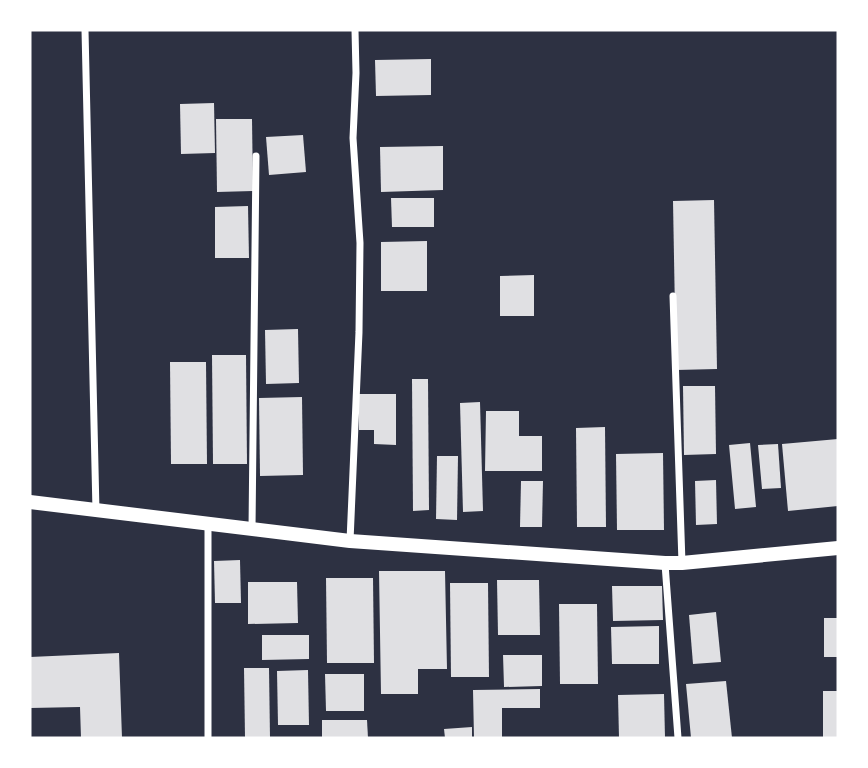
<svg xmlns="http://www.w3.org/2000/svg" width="868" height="768" font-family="Figtree,sans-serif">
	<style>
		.building { fill: #e0e0e3 }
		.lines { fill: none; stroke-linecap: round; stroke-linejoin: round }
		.minor { stroke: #fff; stroke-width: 7 }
		.secondary { stroke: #fff; stroke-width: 14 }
	</style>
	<rect width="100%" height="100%" fill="#2d3142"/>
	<g class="building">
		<path d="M431,59V95L376,96L375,60Z"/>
		<path d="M214,103L215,153L181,154L180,104Z"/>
		<path d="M216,119H252L253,191L217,192Z"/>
		<path d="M303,135L306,172L269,175L266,137Z"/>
		<path d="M443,146V190L381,192L380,147Z"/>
		<path d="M391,198H434V227H392Z"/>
		<path d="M714,200L717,369L676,370L673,201Z"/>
		<path d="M248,206L249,258H215V207Z"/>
		<path d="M427,241V291H381V242Z"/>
		<path d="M534,275V316H500V276Z"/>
		<path d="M298,329L299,383L266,384L265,330Z"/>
		<path d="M212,355H246L247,464H213Z"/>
		<path d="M170,362H206L207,464H171Z"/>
		<path d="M412,379H428L429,510L413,511Z"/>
		<path d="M683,386H715L716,454L684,455Z"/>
		<path d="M359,394H396V445L374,444V430H359Z"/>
		<path d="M302,397L303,475L260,476L259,398Z"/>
		<path d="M480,402L483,511L463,512L460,403Z"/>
		<path d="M486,411H519V436H542V471H485Z"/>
		<path d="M605,427L606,527H577L576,428Z"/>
		<path d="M838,439V506L788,511L782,444Z"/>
		<path d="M750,443L756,507L735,509L729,445Z"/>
		<path d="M778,444L781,488L762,489L758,445Z"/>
		<path d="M663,453L664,530H617L616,454Z"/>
		<path d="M437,456H458L457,520L436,519Z"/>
		<path d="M716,480L717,524L696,525L695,481Z"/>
		<path d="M521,481H543L542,527H520Z"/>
		<path d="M240,560L241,603H215L214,561Z"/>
		<path d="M379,571H445L447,669H418V694H381Z"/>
		<path d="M326,578H373L374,663H327Z"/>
		<path d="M497,580H539L540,635H498Z"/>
		<path d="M248,582H297L298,623L248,624Z"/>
		<path d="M450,583H488L489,677H451Z"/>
		<path d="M612,586H662L663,620L613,621Z"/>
		<path d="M559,604H597L598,684H560Z"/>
		<path d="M716,612L721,662L693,664L689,615Z"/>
		<rect x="824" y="618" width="14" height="39"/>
		<path d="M659,626V664H612L611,627Z"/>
		<path d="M262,635H309V659L262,660Z"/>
		<path d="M119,653L122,738H81L80,707L30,708V657Z"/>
		<path d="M503,655H542V686L504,687Z"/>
		<path d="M244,668H269L270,738H245Z"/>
		<path d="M308,670L309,725H278L277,671Z"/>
		<path d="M325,674H364V711H326Z"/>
		<path d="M726,681L732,738H691L686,684Z"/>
		<path d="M540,689V708H502V738H474L473,690Z"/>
		<rect x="823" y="691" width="15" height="46"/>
		<path d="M664,694L665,738H619L618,695Z"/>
		<path d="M322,720H367L368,738H322Z"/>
		<path d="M472,727V738H445L444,729Z"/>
	</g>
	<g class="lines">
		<g class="minor">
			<path d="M85,30L96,511"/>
			<path d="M673,296L682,563"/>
			<path d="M208,525V738"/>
			<path d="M252,529L256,156"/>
			<path d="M350,541L359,332L360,243L353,138L356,73L355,30"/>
			<path d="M665,564L678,738"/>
		</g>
		<path class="secondary" d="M30,502L350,541L665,563H682L838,548"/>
	</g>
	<rect width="868" height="768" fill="none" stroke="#ffffff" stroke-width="63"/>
</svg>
